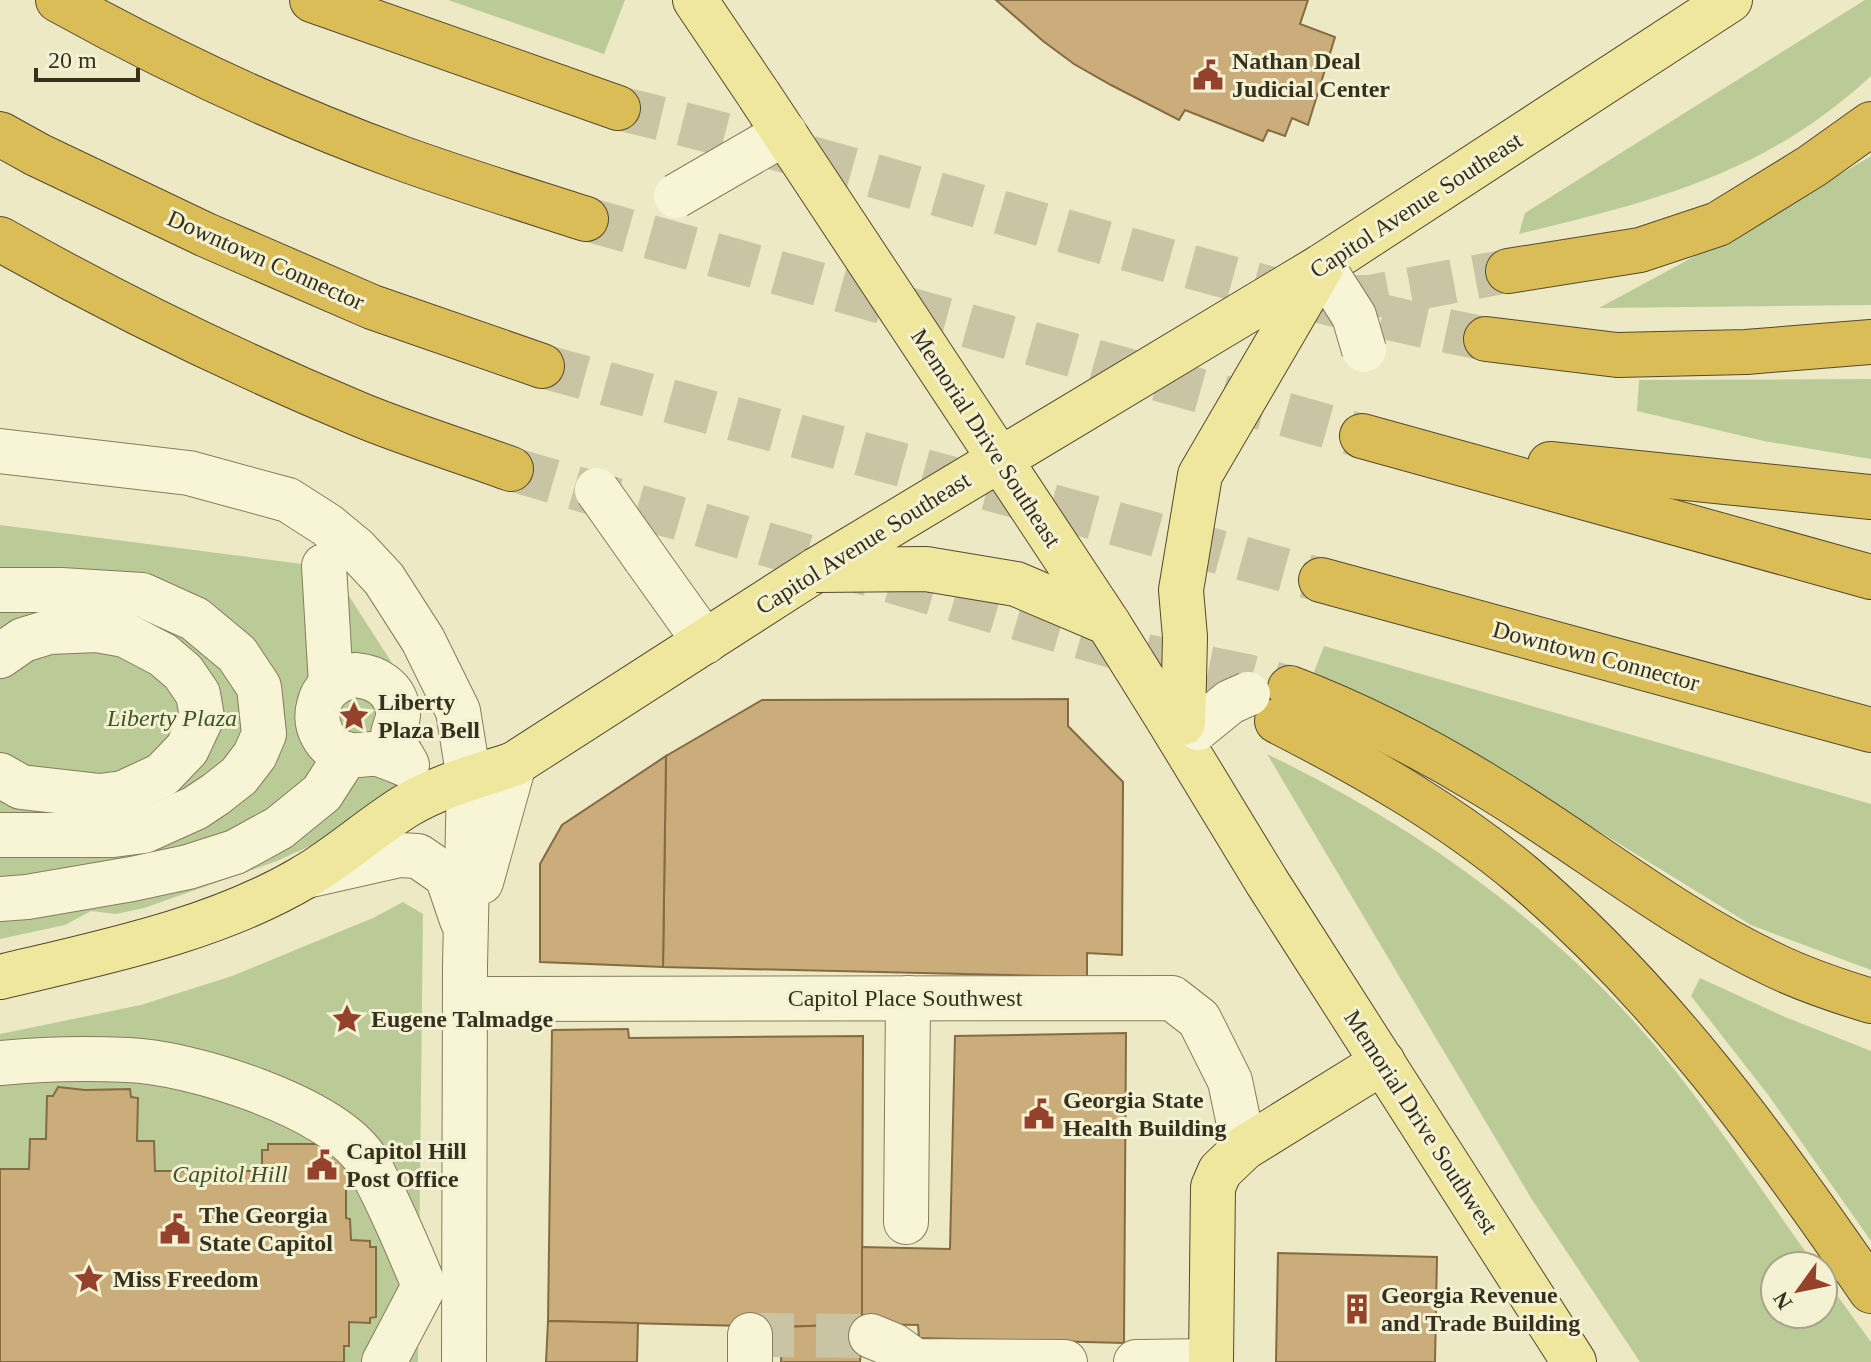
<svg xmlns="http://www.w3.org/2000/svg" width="1871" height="1362" font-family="'Times New Roman',serif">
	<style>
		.green { fill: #bacb98 }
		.building { fill: #caad7b; stroke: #856b41; stroke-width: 2 }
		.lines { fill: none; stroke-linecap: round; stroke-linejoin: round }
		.minor-tunnel { stroke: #c9c4a3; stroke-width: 44; stroke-dasharray: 44 22; stroke-linecap: butt }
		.highway-tunnel { stroke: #c9c4a3; stroke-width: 44; stroke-dasharray: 44 22; stroke-linecap: butt }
		.minor-casing { stroke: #877c5b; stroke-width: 46 }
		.major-casing { stroke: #55492f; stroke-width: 46 }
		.highway-casing { stroke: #55492f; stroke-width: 46 }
		.minor { stroke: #f8f5d7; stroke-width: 44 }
		.major { stroke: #efe79d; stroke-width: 44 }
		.highway { stroke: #dabd57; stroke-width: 44 }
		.minor-bridge-casing { stroke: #877c5b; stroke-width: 46; stroke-linecap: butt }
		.major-bridge-casing { stroke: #55492f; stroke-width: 46; stroke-linecap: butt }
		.minor-bridge { stroke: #f8f5d7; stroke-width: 44 }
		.major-bridge { stroke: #efe79d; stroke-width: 44 }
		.labels { text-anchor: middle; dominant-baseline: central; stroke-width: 6; stroke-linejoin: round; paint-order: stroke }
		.poi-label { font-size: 24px; font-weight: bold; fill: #37301e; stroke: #f4f2d3; text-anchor: start }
		.street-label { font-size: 24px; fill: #37301e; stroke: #f4f2d3 }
		.park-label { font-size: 24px; font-style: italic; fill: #3e5326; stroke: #f4f2d3 }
	</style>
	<rect width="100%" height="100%" fill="#ede9c4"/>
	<g class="green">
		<path d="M448,0H625L604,54Z"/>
		<path d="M1865,0H1871V76C1765,174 1655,201 1519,234L1525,213Z"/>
		<path d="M1871,156V305L1599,308L1780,210Z"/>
		<path d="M1871,379V459L1764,441L1637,411L1639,380Z"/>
		<path d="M0,525L348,570L347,593L392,663L418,728L424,758L397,790L334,835L277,861L144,908L116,914L91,911L65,925L0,939Z"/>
		<path d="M1324,646L1871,804V970L1751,925L1511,777L1312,677Z"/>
		<path d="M1267,754C1406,821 1535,911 1638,1026C1702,1098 1759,1188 1816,1266H1775V1314H1823V1276L1871,1342V1362H1640L1531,1198Z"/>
		<path d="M403,902L423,914L418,1362H0V1034L141,1005L232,976L373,918Z"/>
		<path d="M1700,978L1785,1017L1871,1051V1241L1769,1096L1691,996Z"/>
	</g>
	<g class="building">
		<path d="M996,0H1308L1300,24L1335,37L1308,125L1292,118L1285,136L1268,130L1263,141L1185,110L1179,120L1111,85L1074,64L1043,41Z"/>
		<path d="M1068,699V726L1123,782L1122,955L1087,953V977L663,967L666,756L762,700Z"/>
		<path d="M666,756L663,967L540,962V864L562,825Z"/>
		<path d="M628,1029L629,1038L863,1036L862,1324L782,1327L548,1321L552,1030Z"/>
		<path d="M1126,1033L1124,1343L919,1338L918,1325L862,1324V1247L950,1249L955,1036Z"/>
		<path d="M58,1087L85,1090L130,1089L131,1097L138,1098L137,1141H154L155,1171H262V1150H268V1144H341L346,1151V1218L350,1219L351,1240L370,1241V1247H376V1317L370,1318V1323L349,1322V1346H344V1362H0V1169H29L30,1139H46L47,1096H53Z"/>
		<path d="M1278,1253L1437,1257L1435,1362H1276Z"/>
		<path d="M548,1321L638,1323L637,1362H546Z"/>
		<path d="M862,1324L860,1362H781L782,1327Z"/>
	</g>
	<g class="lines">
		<path class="minor-tunnel" d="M750,1335L871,1336"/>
		<g class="highway-tunnel">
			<path d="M618,108C910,177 1193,280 1486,339"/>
			<path d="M586,219L1362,436"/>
			<path d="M1345,297H1369L1508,271"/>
			<path d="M542,366L1321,580"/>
			<path d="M511,469L1146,656L1247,676L1290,688"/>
		</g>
		<g class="minor-casing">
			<g id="minor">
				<path d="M0,451L189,473L288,500L327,525L356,549L384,579L423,640L458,711L469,779L465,967L464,1362"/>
				<path d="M645,558L705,642"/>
				<path d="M324,566L331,684"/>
				<path d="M0,590H61L142,595L195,619L237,654L259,687L264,734L255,755L239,776L216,794L195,808L144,831L113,835H0"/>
				<path d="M0,656L23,640L49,632L97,630L125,635L163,655L183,672L198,694L202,717L187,749L162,775L123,793L100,796L21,787L0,775"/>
				<path d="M355,675C376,677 396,688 398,712C399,721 393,728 393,736C393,744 403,757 407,765C396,761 382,753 371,754C362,754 356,757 346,754C325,748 313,726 319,705C323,687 338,679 355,675Z"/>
				<path d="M306,876L399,855L418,856L447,876L462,920"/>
				<path d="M481,882L514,764"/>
				<path d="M0,899L27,897L132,879L188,867L235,852L279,828L322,793L347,754"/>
				<path d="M466,999L1172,998L1199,1019L1230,1081L1244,1148"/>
				<path d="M0,1063C41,1059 86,1058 128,1060C190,1062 329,1106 365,1158C372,1168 376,1180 382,1191C397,1222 411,1254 424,1286L384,1362"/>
				<path d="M906,1222L908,998"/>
				<path d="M750,1335V1362"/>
				<path d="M871,1336L893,1345L915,1361L1065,1362"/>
				<path d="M1136,1362L1211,1361"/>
			</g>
		</g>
		<g class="major-casing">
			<g id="major">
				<path d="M695,0L759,95"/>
				<path d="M1322,266L1730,0"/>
				<path d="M1166,716L1267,882L1574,1362"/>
				<path d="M0,977C101,953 216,930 306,876C341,855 372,827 406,806C439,786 478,776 514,764L816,570"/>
				<path d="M1211,1362L1213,1187L1220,1171L1244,1148L1383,1062"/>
			</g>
		</g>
		<g class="highway-casing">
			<g id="highway">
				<path d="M58,0C168,61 283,115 401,158C462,180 524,199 586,219"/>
				<path d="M312,0L618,108"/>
				<path d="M0,134L38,155L206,235L372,307L542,366"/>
				<path d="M0,239C115,304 234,362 356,413C406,434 459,450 511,469"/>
				<path d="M1508,271L1640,250L1718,224L1812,166L1871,124"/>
				<path d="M1486,339L1617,355L1746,352L1871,342"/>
				<path d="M1362,436L1871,577"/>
				<path d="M1550,464L1871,497"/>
				<path d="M1321,580L1871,730"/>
				<path d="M1290,688C1358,714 1423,747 1485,785C1582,843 1671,917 1774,965C1805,980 1838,991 1871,1001"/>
				<path d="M1277,721C1363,765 1448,813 1522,875C1661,993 1768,1141 1871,1291"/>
			</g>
		</g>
		<use href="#minor" class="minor"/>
		<use href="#major" class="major"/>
		<use href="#highway" class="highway"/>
		<g class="minor-bridge-casing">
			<g id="minor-bridge">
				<path d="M676,196L785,133"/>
				<path d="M1322,266L1354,316L1364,350"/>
				<path d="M597,490L645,558"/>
				<path d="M1198,728L1230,702L1248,694"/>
			</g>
		</g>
		<g class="major-bridge-casing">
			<g id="major-bridge">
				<path d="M759,95L1108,623L1166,716"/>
				<path d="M816,570L1322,266"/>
				<path d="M816,570L926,569L1016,584L1108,623"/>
				<path d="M1183,723L1185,637L1181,590L1200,475L1319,271"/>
			</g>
		</g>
		<use href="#minor-bridge" class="minor-bridge"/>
		<use href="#major-bridge" class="major-bridge"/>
	</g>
	<defs>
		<g id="civic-bare" transform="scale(2.4)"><path d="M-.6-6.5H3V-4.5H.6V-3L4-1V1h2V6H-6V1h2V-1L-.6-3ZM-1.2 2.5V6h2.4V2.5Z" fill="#94422c" stroke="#f4f2d3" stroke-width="2.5" paint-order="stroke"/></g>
		<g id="sight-bare" transform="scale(2.4)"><path d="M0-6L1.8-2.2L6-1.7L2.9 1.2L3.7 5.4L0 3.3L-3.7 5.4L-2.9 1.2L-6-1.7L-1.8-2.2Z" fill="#94422c" stroke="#f4f2d3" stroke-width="2.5" paint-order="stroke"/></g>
		<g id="building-bare" transform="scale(2.4)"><path d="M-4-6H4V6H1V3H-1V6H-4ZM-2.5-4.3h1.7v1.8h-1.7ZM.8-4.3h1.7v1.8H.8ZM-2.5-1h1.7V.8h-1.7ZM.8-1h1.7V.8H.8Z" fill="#94422c" stroke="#f4f2d3" stroke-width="2.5" paint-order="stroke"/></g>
	</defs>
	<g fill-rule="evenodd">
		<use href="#civic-bare" x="1208" y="75"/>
		<use href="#sight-bare" x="354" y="716"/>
		<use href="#sight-bare" x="347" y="1019"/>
		<use href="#civic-bare" x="1039" y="1114"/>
		<use href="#civic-bare" x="322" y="1165"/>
		<use href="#civic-bare" x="175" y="1229"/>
		<use href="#sight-bare" x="89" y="1279"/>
		<use href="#building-bare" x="1357" y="1309"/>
	</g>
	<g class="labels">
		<g class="poi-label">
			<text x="1232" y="61">Nathan Deal<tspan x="1232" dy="28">Judicial Center</tspan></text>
			<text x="378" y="702">Liberty<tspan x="378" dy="28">Plaza Bell</tspan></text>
			<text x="371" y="1019">Eugene Talmadge</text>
			<text x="1063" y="1100">Georgia State<tspan x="1063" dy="28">Health Building</tspan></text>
			<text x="346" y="1151">Capitol Hill<tspan x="346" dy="28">Post Office</tspan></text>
			<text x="199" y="1215">The Georgia<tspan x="199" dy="28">State Capitol</tspan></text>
			<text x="113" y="1279">Miss Freedom</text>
			<text x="1381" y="1295">Georgia Revenue<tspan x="1381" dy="28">and Trade Building</tspan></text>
		</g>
		<g class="street-label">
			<text transform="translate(1416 205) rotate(-33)">Capitol Avenue Southeast</text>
			<text transform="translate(266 260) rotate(24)">Downtown Connector</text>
			<text transform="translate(986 438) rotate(57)">Memorial Drive Southeast</text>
			<text transform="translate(863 543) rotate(-32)">Capitol Avenue Southeast</text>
			<text transform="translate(1596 656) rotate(15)">Downtown Connector</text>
			<text x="905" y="998">Capitol Place Southwest</text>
			<text transform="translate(1421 1122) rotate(57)">Memorial Drive Southwest</text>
		</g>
		<g class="park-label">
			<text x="172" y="718">Liberty Plaza</text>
			<text x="230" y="1174">Capitol Hill</text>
		</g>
	</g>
	<g transform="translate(1799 1290) rotate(237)"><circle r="38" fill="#f4f2d3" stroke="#a8a48b" stroke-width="2"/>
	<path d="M0-6L14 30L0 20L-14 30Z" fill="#94422c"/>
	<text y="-12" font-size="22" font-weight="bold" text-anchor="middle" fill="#37301e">N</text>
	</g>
	<path d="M36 68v12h102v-12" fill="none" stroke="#37301e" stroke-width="4"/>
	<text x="48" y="68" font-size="24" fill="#37301e" stroke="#f4f2d3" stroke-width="6" paint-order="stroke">20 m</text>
</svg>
